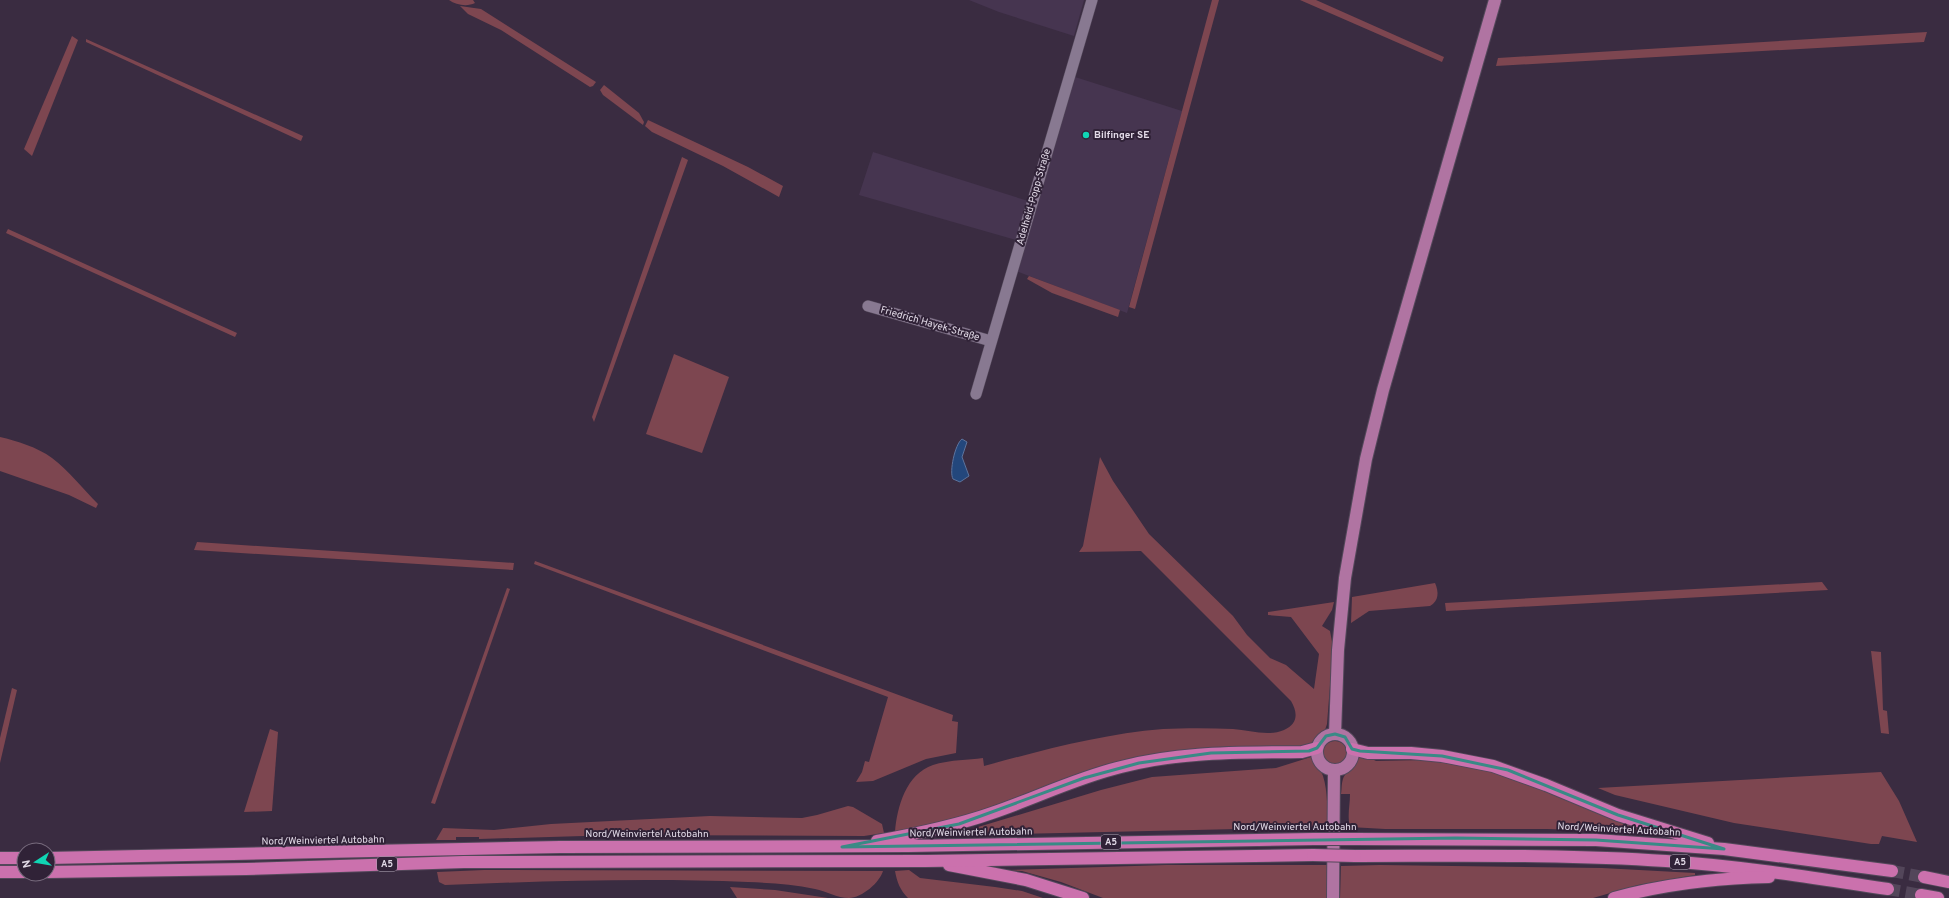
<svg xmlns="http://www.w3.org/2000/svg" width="1949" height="898" font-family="Overpass,sans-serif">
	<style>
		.built { fill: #463550 }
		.green { fill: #7d4650 }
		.water { fill: #23477c; stroke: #5d739c }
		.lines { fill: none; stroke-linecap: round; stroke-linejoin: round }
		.highway-tunnel { stroke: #53465a; stroke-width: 12; stroke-dasharray: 12 6; stroke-linecap: butt }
		.minor-casing { stroke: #53485a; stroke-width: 12 }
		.major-casing { stroke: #53485a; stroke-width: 14 }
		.highway-casing { stroke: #53485a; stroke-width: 14 }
		.minor { stroke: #887991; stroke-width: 11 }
		.major { stroke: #b074a2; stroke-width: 12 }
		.highway { stroke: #cb71ad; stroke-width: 12 }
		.highway-bridge-casing { stroke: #53485a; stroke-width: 14; stroke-linecap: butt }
		.highway-bridge { stroke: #cb71ad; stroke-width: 12 }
		.marked { fill: none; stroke: #398a86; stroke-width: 3; stroke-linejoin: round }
		.poi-dot { fill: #10d5b4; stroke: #302237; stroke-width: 1.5 }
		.labels { text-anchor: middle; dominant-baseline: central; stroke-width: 4; stroke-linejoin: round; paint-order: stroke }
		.shield { fill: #302237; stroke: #ada4b3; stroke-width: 1 }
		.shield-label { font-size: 9px; font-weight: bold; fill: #e3dbe8 }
		.poi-label { font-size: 10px; font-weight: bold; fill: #e3dbe8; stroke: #302237; text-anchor: start }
		.street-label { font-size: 10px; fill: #e3dbe8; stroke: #302237 }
	</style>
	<rect width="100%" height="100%" fill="#3a2c41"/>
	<g class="built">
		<path d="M969,0H1084L1074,36L999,12Z"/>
		<path d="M1075,77L1182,111L1127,313L1016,271Z"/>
		<path d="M873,152L1028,201L1016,240L859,195Z"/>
	</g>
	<g class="green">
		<path d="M449,0H473L475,3C467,7 456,5 449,0Z"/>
		<path d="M1212,0H1219L1135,309L1129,307Z"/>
		<path d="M1300,0H1316L1444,57L1442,62Z"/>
		<path d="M460,6L481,9L596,82L593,86L590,87L501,30L468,14Z"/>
		<path d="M1927,32L1924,42L1496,66L1498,58Z"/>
		<path d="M72,36L78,40L32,156L24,149Z"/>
		<path d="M86,39L303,136L301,141L86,42Z"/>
		<path d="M604,85L639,113L644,122L643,125L603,95L600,90Z"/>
		<path d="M648,120L748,167L783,186L779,197L723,166L652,132L645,126Z"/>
		<path d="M682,157L688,160L594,422L592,417Z"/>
		<path d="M8,229L237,333L235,337L6,233Z"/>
		<path d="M1029,276L1120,310L1118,317L1052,293L1027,279Z"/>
		<path d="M674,354L729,377L702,453L646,434Z"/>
		<path d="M0,437C17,441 37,447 52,458C69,471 83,489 98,504L96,508L69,495L0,471Z"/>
		<path d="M1100,457L1113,481L1149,534L1233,616L1247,635L1270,658L1286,665L1314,689L1319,654L1291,617L1268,615V612L1334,602L1332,610L1322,626L1330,631L1333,647L1327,724L1325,730L1312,743L1305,745L1297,747H1217L1186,750L1012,800L949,821L895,832C897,807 906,774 933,765C948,760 967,760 983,758L984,766C1043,750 1102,734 1163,729C1185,728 1210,728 1233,729C1250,730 1267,737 1284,730C1298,724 1298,713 1291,701L1141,551L1079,552L1083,546Z"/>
		<path d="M197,542L514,563L513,570L194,550Z"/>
		<path d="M535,561L953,715L952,721L958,722L956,753L926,759L873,781L856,782L862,772L865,761L869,762L888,697L534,564Z"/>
		<path d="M1822,582L1828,590L1446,611L1445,603Z"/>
		<path d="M1435,583C1439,592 1439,601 1430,606L1369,611L1351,623L1352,597Z"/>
		<path d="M507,588L510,589L435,804L431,803Z"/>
		<path d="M1871,651L1881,652L1883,710L1887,711L1889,734L1881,733Z"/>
		<path d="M12,688L17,690L0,763V738Z"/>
		<path d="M270,729L278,732L272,811L244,812Z"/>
		<circle cx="1335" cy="753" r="12"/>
		<path d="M1311,757C1313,765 1320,768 1323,776C1328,792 1327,810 1328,827L929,836L965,831L1101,790L1152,777L1276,768Z"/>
		<path d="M1357,757H1368L1376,761L1423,760L1438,761L1492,772L1543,789L1596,812L1656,833L1547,829H1385L1350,827C1347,815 1350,806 1350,794H1341C1342,789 1341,780 1345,775C1350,768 1355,767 1357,757Z"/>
		<path d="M1881,772L1899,801L1917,842L1882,836L1879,844H1871L1734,823L1615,795L1598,788Z"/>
		<path d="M848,806L853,807L882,824L884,833L864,836L617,835L479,839V837H456V840H436L443,828L494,830L551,824L710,816L802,818L817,815Z"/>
		<path d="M1166,865H1328L1327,898H1103L1061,882L1022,871L1006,870Z"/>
		<path d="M1380,865L1602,868L1695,873V875L1638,885L1593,898H1340L1341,866Z"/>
		<path d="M484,870L883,871C880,882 862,898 849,898C837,898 826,891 815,889C793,884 770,883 748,882C647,878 546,881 445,885L439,882L437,872Z"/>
		<path d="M909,870L920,878L995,887L1022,891L1043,898H908C900,890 897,882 895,871Z"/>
		<path d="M730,887L775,890L828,898H737Z"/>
	</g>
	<path class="water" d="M962,439L967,442L962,457L969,476L960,482L953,479C949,472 955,444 962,439Z"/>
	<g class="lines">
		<g class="highway-tunnel">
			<path d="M1892,871L1924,877"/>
			<path d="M1888,889L1921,895"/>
		</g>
		<g class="minor-casing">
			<g id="minor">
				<path d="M868,306L991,341"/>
				<path d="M976,394L1092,0"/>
			</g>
		</g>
		<g class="major-casing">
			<g id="major">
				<circle cx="1335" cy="752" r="18"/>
				<path d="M1335,734L1338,650L1345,578L1366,459L1383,390L1495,0"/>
				<path d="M1333,898L1334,770"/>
			</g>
		</g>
		<g class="highway-casing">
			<g id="highway">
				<path d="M1352,749L1368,753H1411L1442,756L1493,766L1546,785L1618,815L1708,843"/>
				<path d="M1355,839L1596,840L1724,849L1892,871"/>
				<path d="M877,841C916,834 955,826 992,813C1036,798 1076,778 1121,767C1182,751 1240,753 1302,752L1317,748"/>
				<path d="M1355,856C1459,856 1563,854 1666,861C1741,866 1814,878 1888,889"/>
				<path d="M0,858H24"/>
				<path d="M48,858L560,847L909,846L1314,839"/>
				<path d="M949,865L1026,880L1083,898"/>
				<path d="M0,872H24"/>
				<path d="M48,872L246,869L464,862L926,861L1313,855"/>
				<path d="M1924,877L1949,882"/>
				<path d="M1921,895L1938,898"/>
				<path d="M1614,898C1665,884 1716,878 1769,877"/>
			</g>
		</g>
		<use href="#minor" class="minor"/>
		<use href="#major" class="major"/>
		<use href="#highway" class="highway"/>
		<g class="highway-bridge-casing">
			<g id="highway-bridge">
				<path d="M1314,839H1355"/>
				<path d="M1313,855L1355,856"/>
			</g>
		</g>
		<use href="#highway-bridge" class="highway-bridge"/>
	</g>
	<path class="marked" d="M1335,734L1345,737L1352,749L1360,751L1442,756L1508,770L1618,815L1724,849L1596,840L1456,838L842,847L959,824L1084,778L1139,763L1211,753L1309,751L1317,748L1326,736Z"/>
	<circle class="poi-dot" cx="1086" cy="135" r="4"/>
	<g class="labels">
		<g class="shield">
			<rect x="1101" y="835" width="20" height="14" rx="3"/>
			<rect x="1670" y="855" width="20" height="14" rx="3"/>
			<rect x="377" y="857" width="20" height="14" rx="3"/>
		</g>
		<g class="shield-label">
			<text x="1111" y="842">A5</text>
			<text x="1680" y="862">A5</text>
			<text x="387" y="864">A5</text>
		</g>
		<g class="poi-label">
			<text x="1094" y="135">Bilfinger SE</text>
		</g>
		<g class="street-label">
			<text transform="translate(1034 197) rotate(-74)">Adelheid-Popp-Straße</text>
			<text transform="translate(930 324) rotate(16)">Friedrich Hayek-Straße</text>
			<text x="1295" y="827">Nord/Weinviertel Autobahn</text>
			<text transform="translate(1619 830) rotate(3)">Nord/Weinviertel Autobahn</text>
			<text transform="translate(971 833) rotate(-1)">Nord/Weinviertel Autobahn</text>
			<text x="647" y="834">Nord/Weinviertel Autobahn</text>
			<text transform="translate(323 841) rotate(-1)">Nord/Weinviertel Autobahn</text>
		</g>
	</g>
	<g transform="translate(36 862) rotate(258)"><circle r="19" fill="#302237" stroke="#786c7e"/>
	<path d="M0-3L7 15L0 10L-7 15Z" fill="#10d5b4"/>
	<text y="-6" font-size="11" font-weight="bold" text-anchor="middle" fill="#e3dbe8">N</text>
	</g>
</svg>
